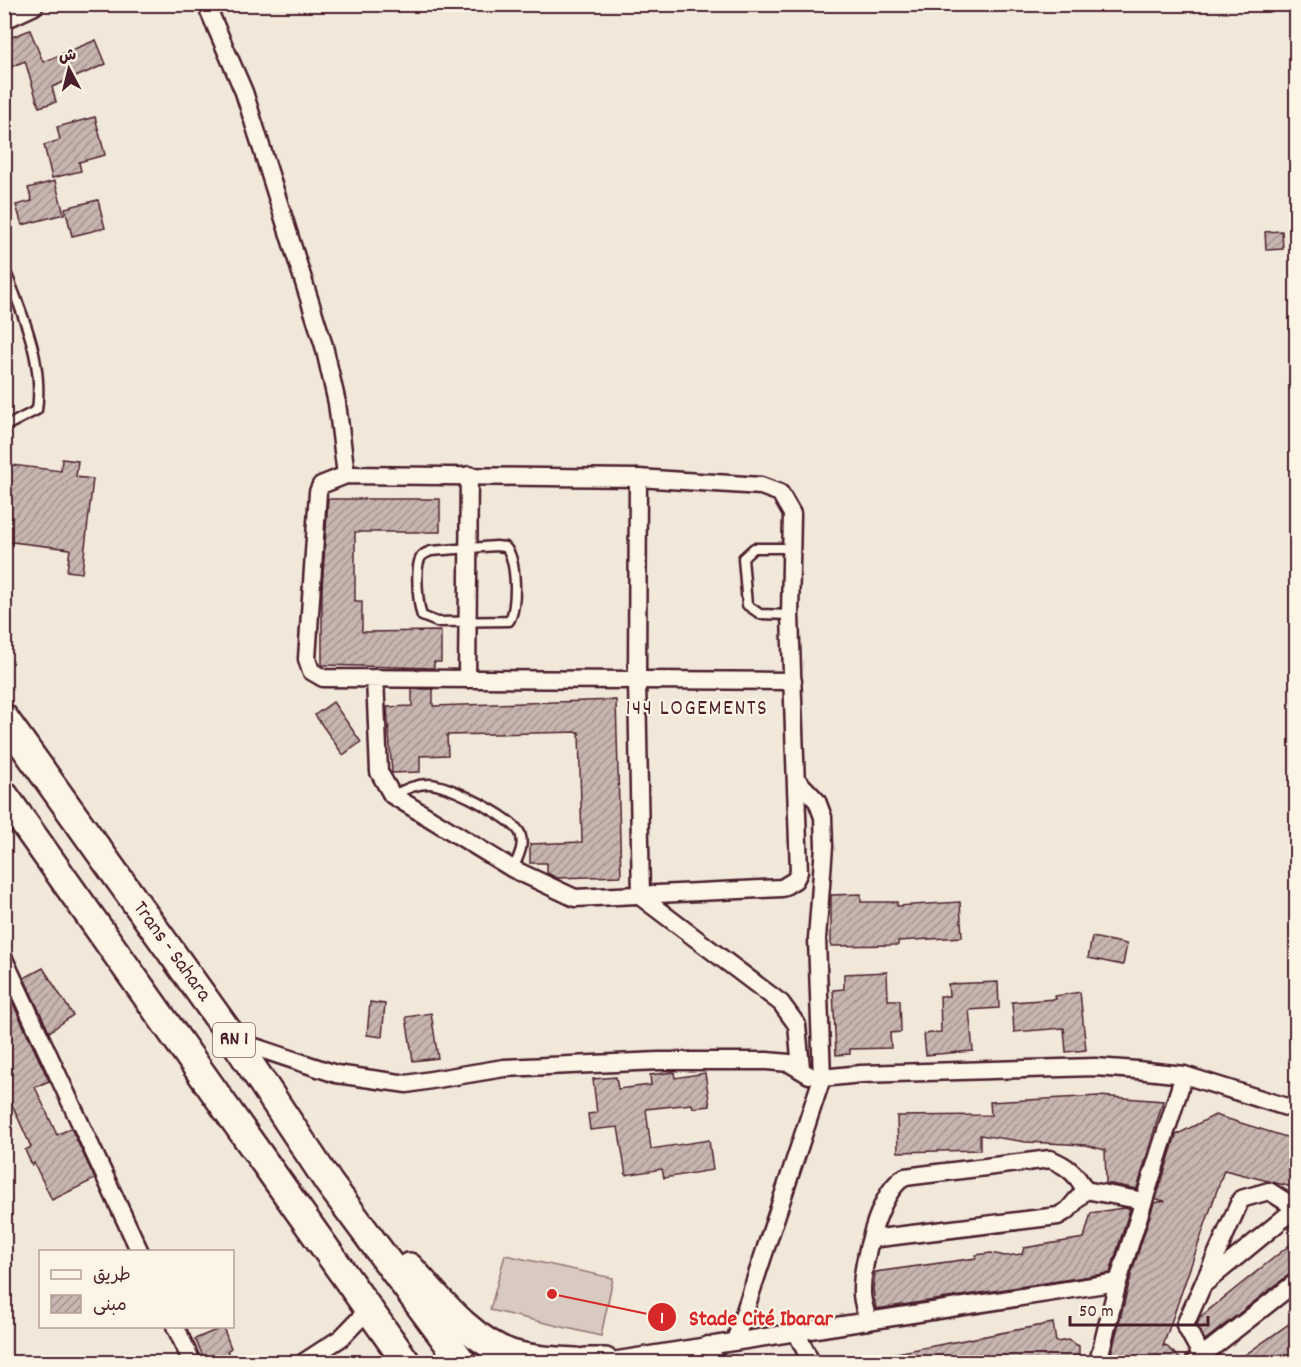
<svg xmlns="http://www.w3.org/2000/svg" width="1301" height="1367" font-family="Dekko,'Playpen Sans Arabic',sans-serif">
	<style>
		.garden { fill: #d8cac0; stroke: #917476; stroke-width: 1.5 }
		.building { fill: url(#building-hatch); stroke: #4a1f2b; stroke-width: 1.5 }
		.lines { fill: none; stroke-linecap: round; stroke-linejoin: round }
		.service-casing { stroke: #4a1f2b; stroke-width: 13 }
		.minor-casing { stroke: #4a1f2b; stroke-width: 21 }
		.secondary-casing { stroke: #4a1f2b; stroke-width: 27 }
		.trunk-casing { stroke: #4a1f2b; stroke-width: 32 }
		.service { stroke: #fcf5e5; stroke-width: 8 }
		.minor { stroke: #fcf5e5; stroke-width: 16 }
		.secondary { stroke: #fcf5e5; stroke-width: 22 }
		.trunk { stroke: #fcf5e5; stroke-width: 27 }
		.labels { text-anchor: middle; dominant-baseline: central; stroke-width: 4.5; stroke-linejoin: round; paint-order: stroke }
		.shield { fill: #fcf5e5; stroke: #7f5f63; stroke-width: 1.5 }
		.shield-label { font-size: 20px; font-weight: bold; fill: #4a1f2b }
		.street-label { font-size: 21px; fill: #4a1f2b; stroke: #fcf5e5 }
		.neighbourhood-label { font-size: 22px; letter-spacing: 1.5px; fill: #4a1f2b; stroke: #fcf5e5 }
		.leader { fill: none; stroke: #d62828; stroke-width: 2 }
		.callout-dot { fill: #d62828; stroke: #fcf5e5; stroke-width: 2 }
		.mark-label { font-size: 18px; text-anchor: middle; font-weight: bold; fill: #fff }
		.callout-label { font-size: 22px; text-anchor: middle; font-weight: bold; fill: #d62828; stroke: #fcf5e5; stroke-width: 4.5; stroke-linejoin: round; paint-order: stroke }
	</style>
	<defs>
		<pattern id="building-hatch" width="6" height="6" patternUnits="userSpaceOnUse" patternTransform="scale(1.5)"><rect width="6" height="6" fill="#c7b6af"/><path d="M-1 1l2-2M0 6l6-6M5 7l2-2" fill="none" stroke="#a4938f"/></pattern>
	</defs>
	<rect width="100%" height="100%" fill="#f1e8da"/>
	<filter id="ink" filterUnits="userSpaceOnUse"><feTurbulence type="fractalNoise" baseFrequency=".0167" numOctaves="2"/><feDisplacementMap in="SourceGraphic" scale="12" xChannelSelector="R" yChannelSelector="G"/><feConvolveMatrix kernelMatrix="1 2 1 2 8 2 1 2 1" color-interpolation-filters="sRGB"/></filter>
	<g filter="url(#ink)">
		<path class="garden" d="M505,1255L613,1278L601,1336L490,1310Z"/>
		<g class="building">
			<path d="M30,30L43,62L96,40L106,64L52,87L56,102L39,107L25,61L4,70V40Z"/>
			<path d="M95,117L105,155L79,162L81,171L52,178L44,145L60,140L57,127Z"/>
			<path d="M55,181L64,214L22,225L16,205L32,201L28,188Z"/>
			<path d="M98,200L105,228L72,236L65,208Z"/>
			<path d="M1282,231L1283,249L1266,250L1265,232Z"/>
			<path d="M62,459L78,461L76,477L93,479L82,573L67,571L70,549L4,541V464L61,471Z"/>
			<path d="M328,499H440V532H355V601H362V632L441,631V662H434V668L322,665V589Z"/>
			<path d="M412,689H433V706L616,700L621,876L557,878L547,873V863H530V844L582,842L579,732L447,735L448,755L420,756V772L392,773L387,707L412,706Z"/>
			<path d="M333,702L361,742L343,755L315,715Z"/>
			<path d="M861,894V902H897V906L960,902L962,937L898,941V945L831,946V895Z"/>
			<path d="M1092,937L1127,944L1123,965L1088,958Z"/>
			<path d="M43,968L73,1015L49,1032L24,978Z"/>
			<path d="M887,972L888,1000H900L901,1032L890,1033L891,1048L850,1049V1054L836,1055L833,990L844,989V974Z"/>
			<path d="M998,982L999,1008L969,1010L973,1051L926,1055L924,1034L941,1032L940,996H949L948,984Z"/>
			<path d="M1080,992L1086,1050L1066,1052L1064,1028L1014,1032L1012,1002L1056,999L1055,996Z"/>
			<path d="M8,993L49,1081L35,1087L57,1135L71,1128L95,1179L52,1200L34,1163L32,1165L25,1150L31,1147L9,1098L4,1100V995Z"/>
			<path d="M370,1002L385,1004L382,1037L367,1035Z"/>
			<path d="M431,1013L438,1058L413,1061L406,1017Z"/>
			<path d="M674,1072L675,1078L705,1073L710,1106L693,1108L692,1104L646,1109L651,1149L709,1140L713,1170L664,1178L662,1169L626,1175L618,1127L590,1130L588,1114L597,1113L593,1079L616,1077L618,1089L651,1085L650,1075Z"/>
			<path d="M1099,1096L1163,1101L1137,1189L1106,1183L1105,1150L1086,1145L1026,1142L980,1135V1150L898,1152L897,1116L991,1115L990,1102Z"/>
			<path d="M1215,1115L1296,1140V1188L1224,1170L1163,1346L1165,1345L1184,1362H1109L1132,1272L1154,1203L1165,1201L1156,1199L1176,1135Z"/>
			<path d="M1123,1208L1130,1209L1110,1273L876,1309L873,1290L875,1272L976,1258V1255L991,1253L1005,1256L1022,1254L1024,1248L1084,1238L1091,1213Z"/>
			<path d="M1296,1240V1272L1290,1274L1205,1340L1197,1325L1200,1317Z"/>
			<path d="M1296,1319V1358L1290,1362H1235Z"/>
			<path d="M1053,1323L1056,1342L1068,1340L1079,1346V1362H887L886,1355Z"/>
			<path d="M223,1327L231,1348L227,1351L234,1362H206L195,1339Z"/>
		</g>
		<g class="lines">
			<g class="service-casing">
				<g id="service">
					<path d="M4,267C22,313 44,360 37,410L4,427"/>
					<path d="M496,546L505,547C517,556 518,609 509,621L437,622L422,616C418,605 415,569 420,559C422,554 426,553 431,551Z"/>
					<path d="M790,615L760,614L747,605L743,558L754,548H791"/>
					<path d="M393,795C404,790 415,784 428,784C446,783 512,817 520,833C525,846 518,857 513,869"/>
				</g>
			</g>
			<g class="minor-casing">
				<g id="minor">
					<path d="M206,4L244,92L324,346L337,403L346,475"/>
					<path d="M638,478L637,680L641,897L781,1003L797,1025L801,1068"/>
					<path d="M375,678L379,772L392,795L513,869L575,898L782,888L795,880L799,872L790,615L792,514L780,493L761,486L638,478L346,475L321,485L318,492L307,659L311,671L323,678L793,681"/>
					<path d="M467,679L469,475"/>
					<path d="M797,780L817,801L823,817L824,846L817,939L822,1078"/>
					<path d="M4,959L140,1252"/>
					<path d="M234,1040L336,1074L407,1084L504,1068L659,1061H767L789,1063L809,1075"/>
					<path d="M871,1239L1058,1216L1068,1210L1085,1190"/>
					<path d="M868,1321C866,1312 862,1302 862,1293C861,1265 879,1190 905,1177L1050,1159C1067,1166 1076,1173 1085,1190L1144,1201"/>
					<path d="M175,1326L192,1362"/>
					<path d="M796,1332L811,1362"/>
					<path d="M735,1341L822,1078L861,1074L1095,1067L1137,1070L1184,1075L1296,1110"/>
					<path d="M708,1345L716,1362"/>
					<path d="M1202,1356L1185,1325L1241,1199L1269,1191L1296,1208L1204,1284"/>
					<path d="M304,1362L341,1338L368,1310"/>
					<path d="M605,1362L1118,1282"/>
					<path d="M1098,1362L1118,1282L1184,1075"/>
					<path d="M1194,1362L1296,1282"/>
				</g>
			</g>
			<g class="secondary-casing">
				<path id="secondary" d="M4,17L32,4"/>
			</g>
			<g class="trunk-casing">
				<g id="trunk">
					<path d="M4,718L234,1040L329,1183L462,1362"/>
					<path d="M4,795L406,1362"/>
					<path d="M409,1267C438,1298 470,1340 511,1354C532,1360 554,1361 576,1362"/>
					<path d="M586,1362H605"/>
				</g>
			</g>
			<use href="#service" class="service"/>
			<use href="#minor" class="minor"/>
			<use href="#secondary" class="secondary"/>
			<use href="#trunk" class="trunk"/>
		</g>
	</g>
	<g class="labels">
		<rect class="shield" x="213" y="1023" width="42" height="34" rx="4.5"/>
		<g class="shield-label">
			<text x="234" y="1040">RN 1</text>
		</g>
		<g class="street-label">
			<text transform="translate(171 952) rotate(54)">Trans - Sahara</text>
		</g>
		<g class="neighbourhood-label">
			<text x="697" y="709">144 LOGEMENTS</text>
		</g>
	</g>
	<path class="leader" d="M552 1294L662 1317"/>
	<g class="callout-dot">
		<circle cx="552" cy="1294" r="6"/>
		<circle cx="662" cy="1317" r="15"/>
	</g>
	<g class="mark-label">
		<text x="662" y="1323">1</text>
	</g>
	<g class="callout-label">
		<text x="761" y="1325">Stade Cité Ibarar</text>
	</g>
	<rect width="1301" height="1367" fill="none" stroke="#fcf5e5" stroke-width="24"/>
	<rect x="12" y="12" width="1277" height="1343" fill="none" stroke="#4a1f2b" stroke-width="2" filter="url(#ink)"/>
	<rect x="39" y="1250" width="195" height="78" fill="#fcf5e5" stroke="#b59f9b" stroke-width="1.5"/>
	<rect x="51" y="1270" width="30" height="9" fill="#fcf5e5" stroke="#b59f9b" stroke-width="1.5"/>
	<text x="93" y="1280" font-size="18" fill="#4a1f2b">طريق</text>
	<rect x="51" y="1295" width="30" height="18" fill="url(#building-hatch)" stroke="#b59f9b" stroke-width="1.5"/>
	<text x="93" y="1310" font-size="18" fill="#4a1f2b">مبنى</text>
	<g transform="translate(69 69) rotate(353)" stroke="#fcf5e5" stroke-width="4.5" paint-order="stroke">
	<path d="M0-4.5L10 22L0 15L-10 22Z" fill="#4a1f2b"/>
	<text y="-9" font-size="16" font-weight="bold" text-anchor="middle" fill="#4a1f2b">ش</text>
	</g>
	<path d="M1070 1316v9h138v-9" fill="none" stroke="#4a1f2b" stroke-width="3"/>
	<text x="1079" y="1316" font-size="18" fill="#4a1f2b" stroke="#fcf5e5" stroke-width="4.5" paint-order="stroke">50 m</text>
</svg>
